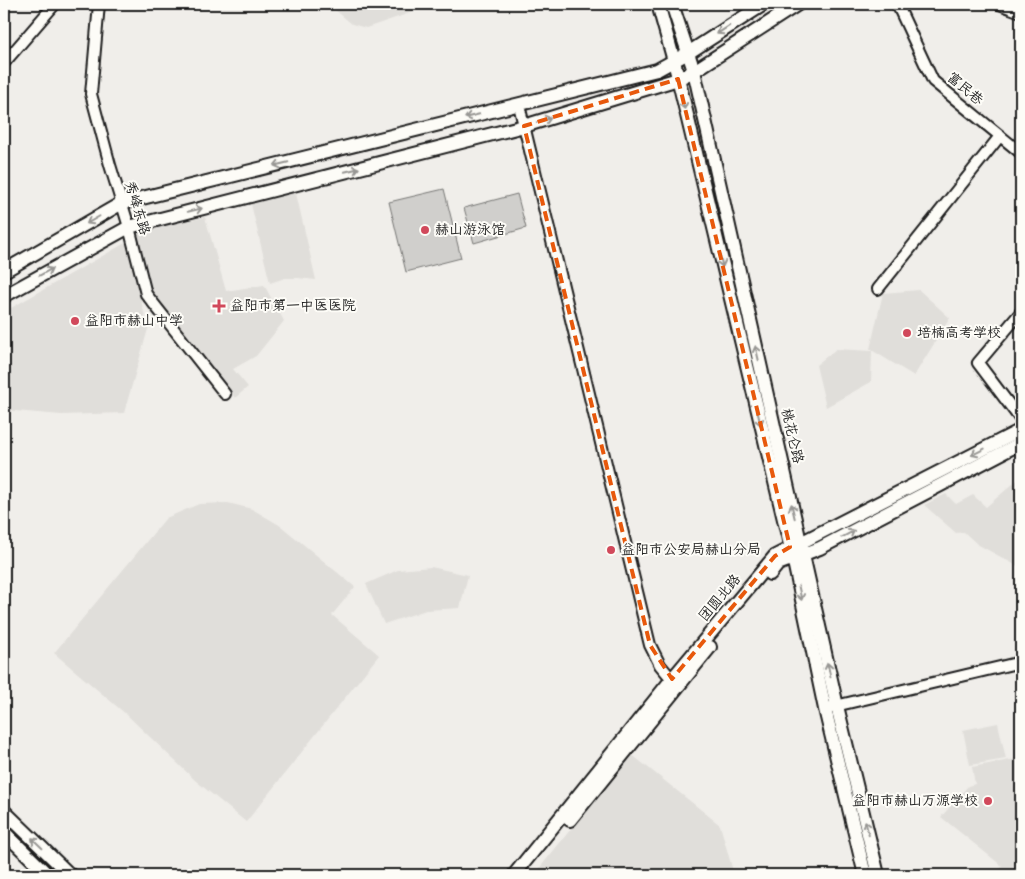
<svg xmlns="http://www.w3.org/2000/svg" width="1025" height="879" font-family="Kalam,'LXGW WenKai TC',sans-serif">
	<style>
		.built { fill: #e0deda }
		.green { fill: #d0cfcc; stroke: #767674 }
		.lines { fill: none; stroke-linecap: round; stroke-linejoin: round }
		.minor-casing { stroke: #1c1c1c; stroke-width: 14 }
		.major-casing { stroke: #1c1c1c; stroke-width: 16 }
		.minor { stroke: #fdfcf7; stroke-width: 10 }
		.major { stroke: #fdfcf7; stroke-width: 12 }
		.oneway { stroke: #989794 }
		.marked { fill: none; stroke: #e8590c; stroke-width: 4; stroke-dasharray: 10 6; stroke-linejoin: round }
		.poi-dot { fill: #d1495b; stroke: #fdfcf7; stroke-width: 2 }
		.labels { text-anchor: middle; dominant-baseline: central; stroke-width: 4; stroke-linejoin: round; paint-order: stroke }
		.street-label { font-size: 14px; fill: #1c1c1c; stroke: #fdfcf7 }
		.poi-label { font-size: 14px; fill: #1c1c1c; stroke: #fdfcf7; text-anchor: start }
	</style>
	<rect width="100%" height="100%" fill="#f0eeea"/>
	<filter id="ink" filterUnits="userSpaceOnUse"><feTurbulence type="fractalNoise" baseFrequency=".02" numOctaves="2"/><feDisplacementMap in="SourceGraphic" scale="10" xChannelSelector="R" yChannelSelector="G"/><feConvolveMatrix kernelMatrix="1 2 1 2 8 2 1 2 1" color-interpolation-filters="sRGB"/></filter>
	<g filter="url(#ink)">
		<g class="built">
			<path d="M320,4H417L413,12L366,28L352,24L334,9Z"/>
			<path d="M295,189L316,280L298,278H285L270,283L250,200Z"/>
			<path d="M205,217L226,291L264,285L284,321L256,356L233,369L248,387L235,398L150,290L135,231Z"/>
			<path d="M127,242L148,329L124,413L61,415L4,410V312Z"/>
			<path d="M919,290L950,318L914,376L870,349L883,293Z"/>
			<path d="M836,349L872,351L871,382L826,407L816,365Z"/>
			<path d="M1021,477V568L977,544L964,532L956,533L924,505L946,494L956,504L973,495L986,507Z"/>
			<path d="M228,503L252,509L281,526L355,587L332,615L379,655L246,822L196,781L127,715L54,653L166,518L199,504Z"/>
			<path d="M431,567L468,575L460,608L426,610L384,624L366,584L398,570Z"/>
			<path d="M998,723L1006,759L970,765L963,730Z"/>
			<path d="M631,754L720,825L734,875H534Z"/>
			<path d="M1021,758V875H997L1002,866L941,817L968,786L975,784L972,767Z"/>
		</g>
		<g class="green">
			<path d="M444,189L461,258L406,272L389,202Z"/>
			<path d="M517,194L526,228L474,243L464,208Z"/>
		</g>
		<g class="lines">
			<g class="minor-casing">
				<g id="minor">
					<path d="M99,4L91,94L110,165L129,227L146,294L225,394"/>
					<path d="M897,4L933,81L1021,153"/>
					<path d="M999,4L1021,12"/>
					<path d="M4,63L55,4"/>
					<path d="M519,105L650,645L660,665L676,684"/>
					<path d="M878,289L1000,136"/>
					<path d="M1021,312L978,363L1021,420"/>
					<path d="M831,707L1021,662"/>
				</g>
			</g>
			<g class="major-casing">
				<g id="major">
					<path d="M658,4L674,61L793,557L825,709L865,875"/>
					<path d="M672,4L694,71L837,706L878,875"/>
					<path d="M4,271L122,203L657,70L688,53L764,4"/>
					<path d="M4,296L129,227L524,126L678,79L694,71L798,4"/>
					<path d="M770,574L778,564L820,548L1021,443"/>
					<path d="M4,811L70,875"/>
					<path d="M570,820L710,647"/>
					<path d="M4,832L48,875"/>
					<path d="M514,875L672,679L775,556L1021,430"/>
				</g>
			</g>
			<use href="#minor" class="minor"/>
			<use href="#major" class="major"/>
		</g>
		<defs><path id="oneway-shaft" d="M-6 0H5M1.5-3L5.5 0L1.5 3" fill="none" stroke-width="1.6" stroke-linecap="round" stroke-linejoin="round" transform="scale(1.25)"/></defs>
		<g class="oneway">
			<use href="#oneway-shaft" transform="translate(723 30) rotate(147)"/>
			<use href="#oneway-shaft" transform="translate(683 102) rotate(77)"/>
			<use href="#oneway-shaft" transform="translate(472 116) rotate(166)"/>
			<use href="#oneway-shaft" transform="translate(544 120) rotate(-17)"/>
			<use href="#oneway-shaft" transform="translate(281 164) rotate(166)"/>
			<use href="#oneway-shaft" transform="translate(352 170) rotate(-14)"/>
			<use href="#oneway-shaft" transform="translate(195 210) rotate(-14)"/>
			<use href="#oneway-shaft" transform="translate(93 220) rotate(150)"/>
			<use href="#oneway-shaft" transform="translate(721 260) rotate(77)"/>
			<use href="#oneway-shaft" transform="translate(46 272) rotate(-29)"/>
			<use href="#oneway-shaft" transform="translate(757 353) rotate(-103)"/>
			<use href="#oneway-shaft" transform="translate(759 418) rotate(77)"/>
			<use href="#oneway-shaft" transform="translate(978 452) rotate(153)"/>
			<use href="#oneway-shaft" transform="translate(793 511) rotate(-103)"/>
			<use href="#oneway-shaft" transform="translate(848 534) rotate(-28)"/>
			<use href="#oneway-shaft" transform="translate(800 593) rotate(78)"/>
			<use href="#oneway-shaft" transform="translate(829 670) rotate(-102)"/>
			<use href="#oneway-shaft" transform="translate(867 828) rotate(-104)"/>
			<use href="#oneway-shaft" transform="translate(37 843) rotate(-136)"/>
		</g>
	</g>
	<path class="marked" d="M678,79L790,547L775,556L672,679L650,645L524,126Z"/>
	<g class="poi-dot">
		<circle cx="425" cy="230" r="5"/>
		<path d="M216.5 298.5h5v5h5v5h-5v5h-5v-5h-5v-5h5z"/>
		<circle cx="75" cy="321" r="5"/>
		<circle cx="907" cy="333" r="5"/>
		<circle cx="611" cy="550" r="5"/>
		<circle cx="988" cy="801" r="5"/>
	</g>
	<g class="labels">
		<g class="street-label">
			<text transform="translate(965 89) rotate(40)">富民巷</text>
			<text transform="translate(137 208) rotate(73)">秀峰东路</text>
			<text transform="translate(792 436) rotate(77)">桃花仑路</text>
			<text transform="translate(720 598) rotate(-50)">团圆北路</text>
		</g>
		<g class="poi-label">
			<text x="435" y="230">赫山游泳馆</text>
			<text x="230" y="306">益阳市第一中医医院</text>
			<text x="85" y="321">益阳市赫山中学</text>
			<text x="917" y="333">培楠高考学校</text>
			<text x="621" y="550">益阳市公安局赫山分局</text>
			<text x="978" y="801" text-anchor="end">益阳市赫山万源学校</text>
		</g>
	</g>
	<rect width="1025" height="879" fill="none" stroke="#fdfcf7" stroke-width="20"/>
	<rect x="10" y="10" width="1005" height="859" fill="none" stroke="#1c1c1c" stroke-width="2" filter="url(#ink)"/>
</svg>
